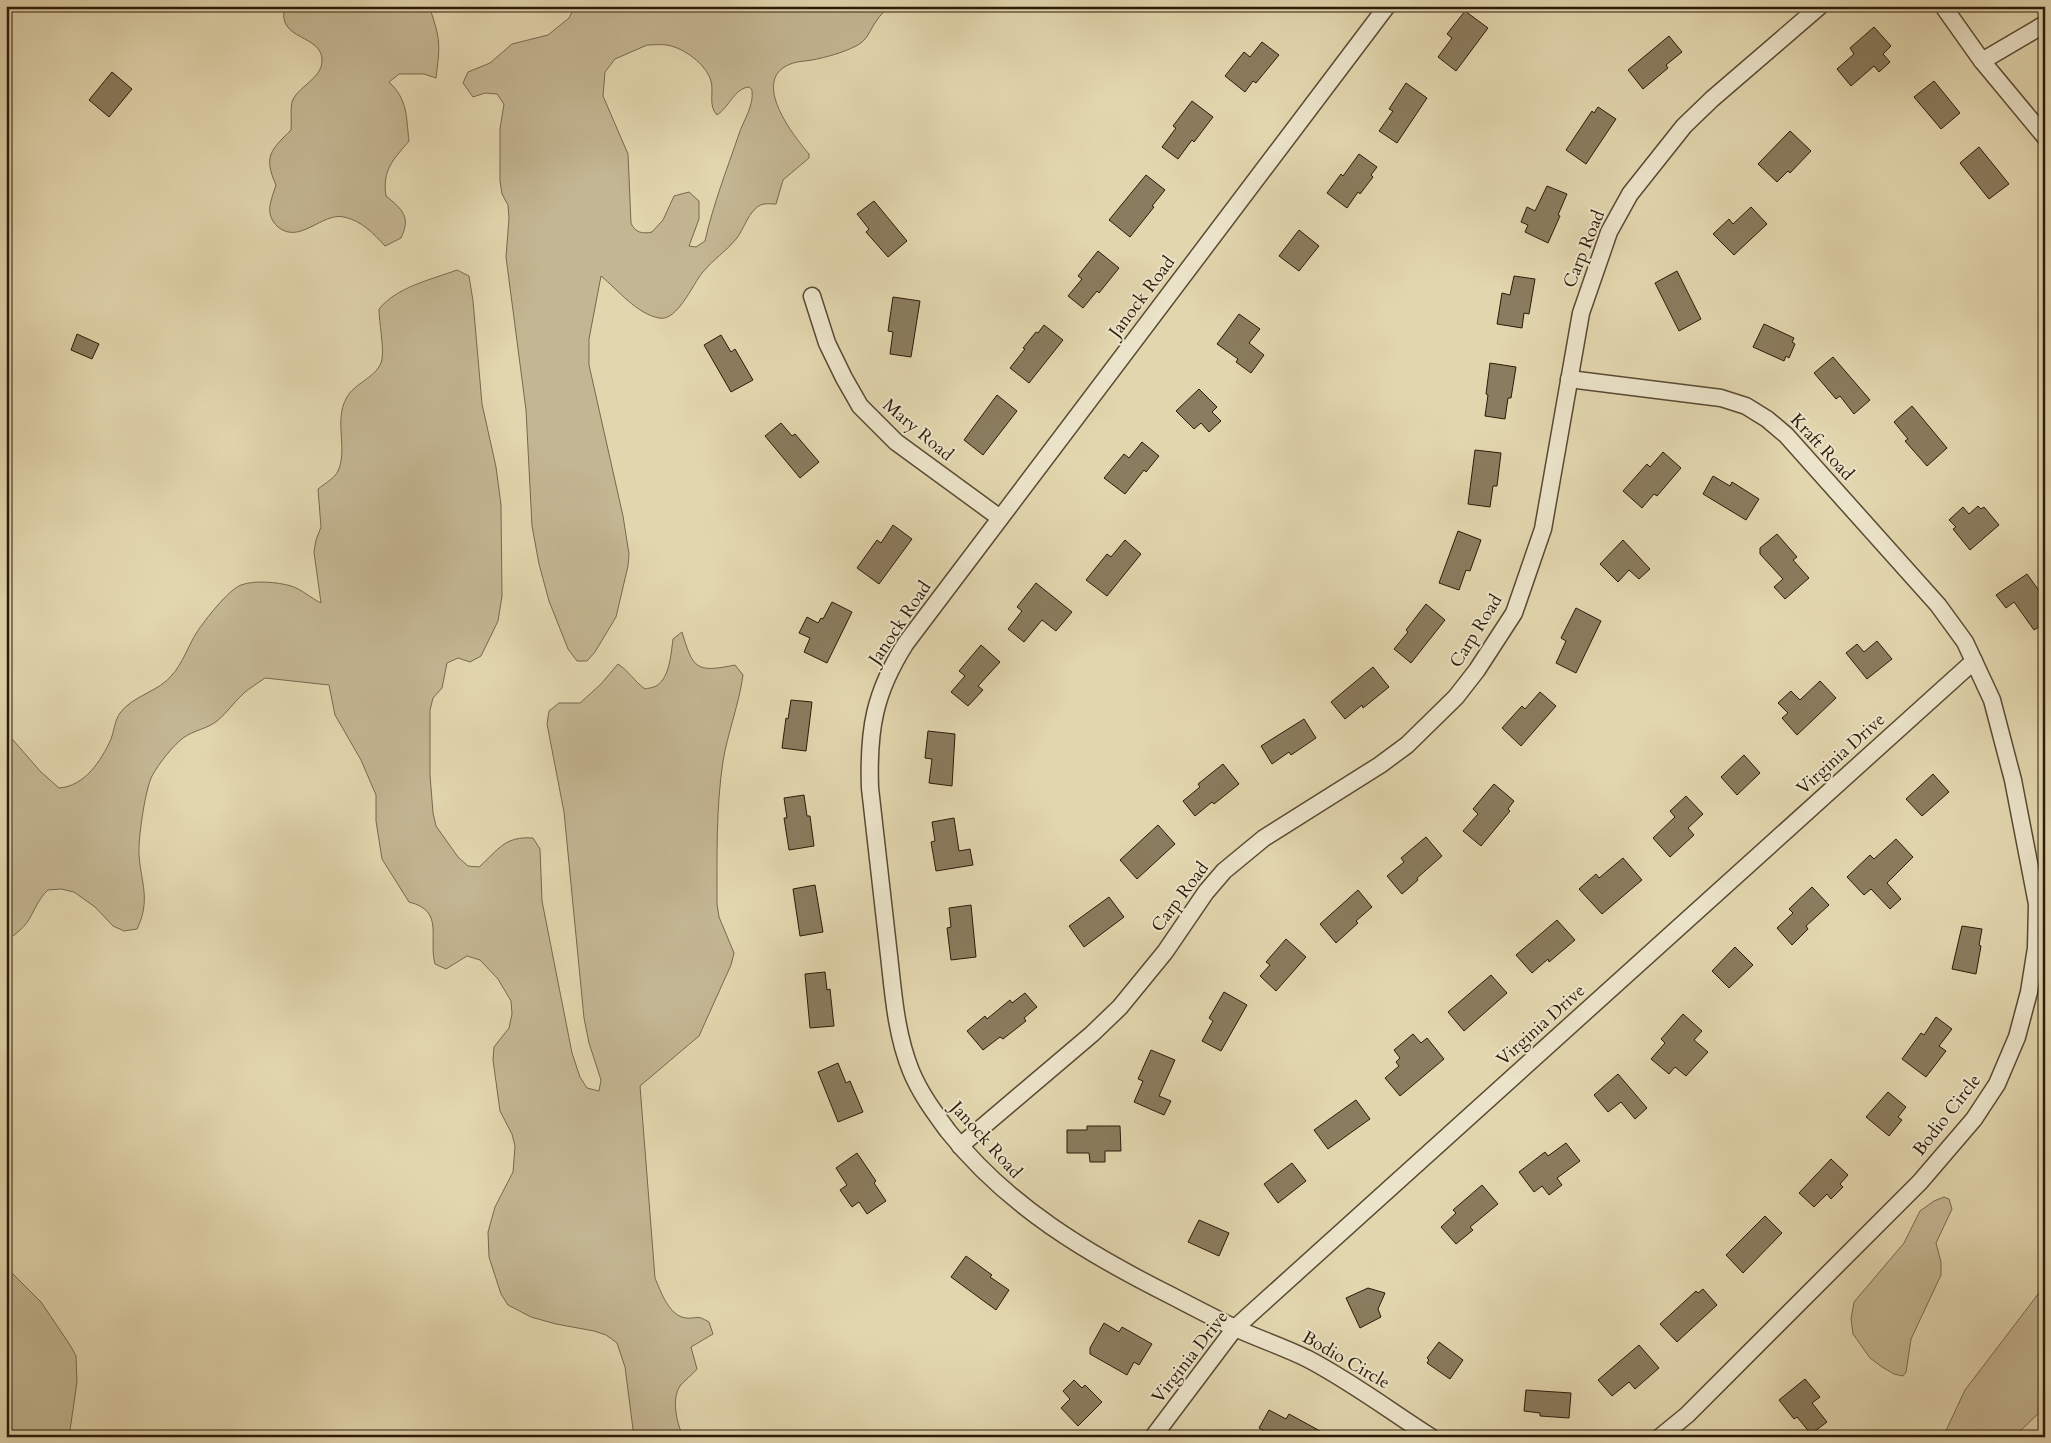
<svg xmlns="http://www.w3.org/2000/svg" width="2051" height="1443" font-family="Cardo,serif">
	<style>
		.green { fill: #c3b692; stroke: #77684d; fill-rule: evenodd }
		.building { fill: #8a7c5e; stroke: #2b1b08 }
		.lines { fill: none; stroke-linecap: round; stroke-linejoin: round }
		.minor-casing { stroke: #594a32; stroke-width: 19 }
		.minor { stroke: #ece4ca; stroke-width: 16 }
		.labels { text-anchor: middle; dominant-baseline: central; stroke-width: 4; stroke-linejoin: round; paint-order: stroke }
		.street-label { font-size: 18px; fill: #2b1b08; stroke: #ece4ca }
	</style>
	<rect width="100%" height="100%" fill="#e2d6ae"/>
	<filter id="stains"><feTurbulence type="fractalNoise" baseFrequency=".004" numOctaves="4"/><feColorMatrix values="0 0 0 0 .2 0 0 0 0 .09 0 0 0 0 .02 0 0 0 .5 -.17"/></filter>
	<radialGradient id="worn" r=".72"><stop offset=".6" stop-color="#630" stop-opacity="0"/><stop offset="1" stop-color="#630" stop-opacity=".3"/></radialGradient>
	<g class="green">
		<path d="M285,6H428L430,9C441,40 440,46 436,78L424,74H399L389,82C408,100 406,116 409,141C393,160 382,170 386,196C403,210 411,217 401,238L385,246C373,233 362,221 344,217C322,212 300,245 278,227C264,214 271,201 276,185C263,156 271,150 291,130C292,121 290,110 292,102C297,87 321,79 322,62C324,33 275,42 285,6Z"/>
		<path d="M575,6H890C885,11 880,15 877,20C869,31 868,40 856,46C842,53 827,57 812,60C807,61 802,61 797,62C746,74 791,133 809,154V158L783,180L776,204C768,204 762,202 755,209C747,217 744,228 737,238C727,251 712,260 702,273C693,284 677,322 659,318C637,314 618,290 601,276L589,339V365L623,516L629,554L628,566L616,617L595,652L587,661H577L568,649L549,601L539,564L532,526L526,410L506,257L509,218L508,205L502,194L500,181V129L504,104L497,94L485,93L473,97L463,83L468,72L490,63L512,44L548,35L569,18ZM647,45C654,45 661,44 667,45C684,48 706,64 711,81C714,92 708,106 717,115C729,107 735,88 749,87L752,90C754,106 744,119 739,134C727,169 713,205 705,241L696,247L689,246L699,219V201L689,192L674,196L663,220L652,232C643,234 635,233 631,223L628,154L603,96L605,72L615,59Z"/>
		<path d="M457,270L469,276L473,301L482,404L496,467L501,505L502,596L498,621L481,656L470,662L458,658L447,663L442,688L433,698L430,710V775L433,813L436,826L458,857L468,866L479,867C499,849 505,836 533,838L540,849L542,901L572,1053L580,1077L587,1088L599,1091L601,1080L589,1043L584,1018L564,812L547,724L549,711L559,703H580L601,684L618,664C629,671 634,681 645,689C648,688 653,688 656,686C670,678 671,653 673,639L682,632C693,669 696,673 735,665L743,675C739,704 728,732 723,761C716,808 717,857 717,904L719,917L734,953L731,965L699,1036L640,1086L655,1278C661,1292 669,1316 686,1318C699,1319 695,1314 709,1322L713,1334L691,1347L697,1369C692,1375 685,1380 680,1386C671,1400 677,1423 683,1437H634L625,1367L617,1343L606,1335L594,1331L556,1324L531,1317L508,1305L501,1294L489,1257L488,1232L495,1207L513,1172L515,1146L512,1134L500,1111L493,1060L494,1047L509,1028L512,1014L511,1001L498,979L480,960L467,956L446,969L435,964C428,937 445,911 409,902L382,859L376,821V795L361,760L335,715L329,685L265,678C258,683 250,688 244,693C234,702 227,713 217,721C207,729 194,730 183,738C171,748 160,762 152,776C145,790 138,839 139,855C141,883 151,900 137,929L124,931L113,926L95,907L74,892L61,889L48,890C38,899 35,910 28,921C22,930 14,935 6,941V732L40,771L59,788C85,786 101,761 111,739C114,731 115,720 120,713C132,696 160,691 172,675C183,663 188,646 197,632C205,620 228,590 241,585C254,580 278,582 291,586C301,589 311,598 321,603L314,552L316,540L321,527L318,489C324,484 335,478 338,471C348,449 334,421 346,399C353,383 379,377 382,359C384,347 379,322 379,309C397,287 430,280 457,270Z"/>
		<path d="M1944,1197L1949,1199L1952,1209L1936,1243L1941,1262V1275L1911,1339L1906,1372L1903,1376L1894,1374L1882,1367L1870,1358L1853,1334L1851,1319L1854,1302L1904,1243L1920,1211L1934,1201Z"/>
		<path d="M6,1267L41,1302L70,1345L76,1356L77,1382L69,1437H6Z"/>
		<path d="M2045,1285V1406L2043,1409L2014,1437H1943L1965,1390Z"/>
	</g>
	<g class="building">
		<path d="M1465,11L1488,28L1456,71L1438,57L1452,38L1447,34Z"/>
		<path d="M1874,27L1891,46L1883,54L1890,62L1879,72L1874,66L1851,86L1837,69L1854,54L1850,48Z"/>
		<path d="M1669,36L1682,52L1666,65L1668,68L1643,89L1628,70Z"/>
		<path d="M1262,42L1279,55L1256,83L1253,81L1245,92L1225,76L1244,52L1250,57Z"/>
		<path d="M112,72L132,89L109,117L89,100Z"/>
		<path d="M1934,81L1960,113L1941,129L1914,97Z"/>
		<path d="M1406,83L1427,98L1397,143L1379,131L1393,111L1389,109Z"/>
		<path d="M1192,101L1213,117L1194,142L1192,140L1178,159L1162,147L1176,128L1173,126Z"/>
		<path d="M1598,107L1616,119L1586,164L1566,150L1592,111L1594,113Z"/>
		<path d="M1790,131L1811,151L1790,173L1788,171L1777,182L1758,164Z"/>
		<path d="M1979,147L2009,184L1989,199L1960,163Z"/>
		<path d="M1359,154L1377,167L1371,175L1373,177L1360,194L1358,192L1347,208L1327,193L1341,174L1343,176Z"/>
		<path d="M1146,175L1165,190L1152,206L1154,207L1130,237L1109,220Z"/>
		<path d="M1547,186L1567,194L1558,215L1560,216L1548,243L1525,232L1528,225L1521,222L1527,207L1535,211Z"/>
		<path d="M874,201L907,241L888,257L866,232L869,229L857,214Z"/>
		<path d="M1751,207L1767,224L1734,255L1713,234L1729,219L1733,224Z"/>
		<path d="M1299,230L1319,246L1299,271L1279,256Z"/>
		<path d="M1098,251L1119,268L1099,293L1097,291L1083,308L1068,296L1082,279L1078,276Z"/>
		<path d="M1677,271L1701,319L1679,331L1655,283Z"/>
		<path d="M1514,276L1535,279L1529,314L1524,313L1522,328L1497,324L1502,293L1510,295Z"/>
		<path d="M893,297L920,301L911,357L890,354L893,332L888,331Z"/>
		<path d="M1239,314L1260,329L1249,343L1264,355L1251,373L1236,362L1238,359L1217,344Z"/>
		<path d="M1764,324L1794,338L1792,342L1795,344L1789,358L1786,356L1784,361L1753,347Z"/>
		<path d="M1044,325L1063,340L1029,383L1010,368L1025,349L1023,348L1036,332L1038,333Z"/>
		<path d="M77,334L99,344L92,359L71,350Z"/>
		<path d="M721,335L731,352L735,349L753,380L731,392L704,345Z"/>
		<path d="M1833,357L1870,400L1854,414L1840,396L1836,399L1814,373Z"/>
		<path d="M1490,363L1516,367L1511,398H1508L1505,419L1485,416L1488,395L1486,394Z"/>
		<path d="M1199,389L1217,407L1212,412L1221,421L1209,432L1201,423L1194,429L1176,411Z"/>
		<path d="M997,395L1017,411L983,455L964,440Z"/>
		<path d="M1912,406L1947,448L1927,466L1905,441L1908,439L1894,422Z"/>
		<path d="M781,423L792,436L795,434L819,462L800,478L765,436Z"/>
		<path d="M1142,442L1159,456L1146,472L1144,470L1125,494L1104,478L1124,454L1129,458Z"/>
		<path d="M1475,450L1501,453L1497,486H1493L1490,507L1468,504Z"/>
		<path d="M1663,452L1681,468L1657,496L1654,494L1642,508L1623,491L1647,464L1650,467Z"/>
		<path d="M1713,476L1730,486L1732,482L1759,499L1746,520L1703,494Z"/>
		<path d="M1978,506L1981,509L1984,507L1999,525L1970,550L1953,529L1956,527L1949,520L1963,507L1969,514Z"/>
		<path d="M893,525L912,539L879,584L857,568L877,540L881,543Z"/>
		<path d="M1458,531L1481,540L1470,571L1466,570L1459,590L1439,583Z"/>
		<path d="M1777,534L1797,557L1793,560L1809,578L1785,599L1774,587L1783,579L1760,554V548Z"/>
		<path d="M1125,540L1141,554L1107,596L1086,580L1107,554L1111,557Z"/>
		<path d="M1623,540L1650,569L1639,579L1629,570L1618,582L1600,564Z"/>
		<path d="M2027,574L2045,599V623L2034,630L2014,602L2006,608L1996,595Z"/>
		<path d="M1036,583L1072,612L1056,631L1042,620L1024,642L1008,629L1022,611L1017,607Z"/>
		<path d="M832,602L852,612L827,663L804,652L810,638L799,633L807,617L818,623L821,618L823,619Z"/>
		<path d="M1426,604L1445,620L1411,663L1394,649L1408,632L1406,630Z"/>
		<path d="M1576,608L1601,621L1576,673L1556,663L1566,641L1561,638Z"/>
		<path d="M1877,641L1892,659L1867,679L1846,653L1857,644L1864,652Z"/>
		<path d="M981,645L1000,662L978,686L983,690L968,706L951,692L965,676L959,671Z"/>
		<path d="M1373,667L1389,687L1363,708L1362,705L1345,719L1331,702Z"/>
		<path d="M1820,681L1836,698L1797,735L1782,718L1788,713L1778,703L1791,691L1800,700Z"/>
		<path d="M1540,692L1556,706L1521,746L1502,728L1522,706L1525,709Z"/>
		<path d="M791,700L812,702L806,751L782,748L786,718L788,719Z"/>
		<path d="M1304,719L1316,738L1291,755L1289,752L1272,764L1261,746Z"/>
		<path d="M928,731L955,734L952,786L929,783L932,759L925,758Z"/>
		<path d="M1744,755L1760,773L1737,795L1721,777Z"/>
		<path d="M1223,764L1239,784L1214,804L1212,802L1195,816L1183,801L1200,787L1198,784Z"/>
		<path d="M1933,774L1949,792L1922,816L1906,799Z"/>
		<path d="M1494,784L1514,801L1508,809L1510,811L1481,846L1463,831L1478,814L1473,809Z"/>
		<path d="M804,795L807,816H810L814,846L789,850L784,818H787L784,798Z"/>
		<path d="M1686,796L1703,814L1688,828L1694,835L1670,857L1653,838L1675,817L1670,811Z"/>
		<path d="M954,818L959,851L970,849L973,865L936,871L931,842L935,841L932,822Z"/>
		<path d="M1158,825L1175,844L1137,879L1120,860Z"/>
		<path d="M1426,837L1442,856L1417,878L1418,880L1402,894L1387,876L1404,862L1401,858Z"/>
		<path d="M1896,839L1913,857L1887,883L1901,899L1890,909L1871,889L1864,895L1847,877L1870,855L1874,859Z"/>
		<path d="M1623,858L1642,880L1602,914L1579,889L1596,874L1599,878Z"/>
		<path d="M815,885L823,932L800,936L793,889Z"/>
		<path d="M1812,887L1829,905L1806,926L1808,929L1792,945L1777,928L1793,913L1789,909Z"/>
		<path d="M1358,890L1372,907L1356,921L1358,923L1336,943L1320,924Z"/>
		<path d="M1109,897L1124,917L1084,947L1069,926Z"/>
		<path d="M971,905L976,957L951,960L947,928L951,927L949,908Z"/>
		<path d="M1557,920L1575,940L1549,962L1548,959L1532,973L1516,955Z"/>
		<path d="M1962,926L1982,929L1979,945L1981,946L1976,974L1952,969Z"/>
		<path d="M1286,939L1306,957L1276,991L1260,976L1270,965L1266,962Z"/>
		<path d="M1735,947L1753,965L1729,988L1712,971Z"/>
		<path d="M825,972L827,990L830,989L834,1026L810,1028L805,974Z"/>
		<path d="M1491,975L1507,993L1464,1031L1448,1012Z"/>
		<path d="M1224,992L1247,1005L1221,1051L1202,1041L1213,1021L1209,1018Z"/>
		<path d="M1025,993L1037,1007L1024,1018L1026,1021L1003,1039L1000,1037L983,1050L967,1031L985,1016L987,1019L1010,1000L1012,1003Z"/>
		<path d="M1683,1014L1702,1031L1694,1040L1708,1052L1686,1076L1675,1067L1669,1074L1651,1059L1665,1043L1661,1039Z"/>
		<path d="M1936,1017L1952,1029L1939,1046L1946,1051L1926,1077L1902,1059L1921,1033L1924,1035Z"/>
		<path d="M1413,1034L1421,1043L1427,1038L1444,1059L1400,1096L1385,1078L1399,1066L1396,1062L1400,1058L1394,1050Z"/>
		<path d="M1151,1050L1175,1060L1159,1096L1171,1101L1164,1115L1134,1102L1143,1081L1138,1079Z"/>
		<path d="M838,1063L846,1083L850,1081L863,1112L838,1122L818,1072Z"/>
		<path d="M1618,1074L1647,1108L1635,1119L1621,1102L1608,1112L1594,1095Z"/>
		<path d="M1888,1092L1906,1107L1898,1117L1902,1120L1889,1136L1866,1117Z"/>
		<path d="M1356,1100L1370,1119L1328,1149L1314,1130Z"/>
		<path d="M1087,1126H1120L1121,1151H1105V1162H1090L1089,1153H1067V1130H1087Z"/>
		<path d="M1566,1143L1580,1161L1557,1178L1562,1185L1549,1195L1542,1186L1534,1192L1519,1172L1545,1152L1548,1156Z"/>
		<path d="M857,1153L876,1181L874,1183L886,1201L867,1214L859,1202L852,1207L840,1190L847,1185L836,1168Z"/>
		<path d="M1831,1159L1848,1175L1840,1184L1843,1187L1831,1199L1827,1194L1814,1207L1799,1193Z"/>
		<path d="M1292,1163L1306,1181L1278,1203L1264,1184Z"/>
		<path d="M1482,1185L1498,1204L1470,1227L1473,1230L1456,1244L1441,1227L1456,1213L1453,1210Z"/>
		<path d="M1765,1216L1782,1233L1743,1273L1726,1255Z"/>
		<path d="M1199,1220L1229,1233L1219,1256L1188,1242Z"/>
		<path d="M966,1256L992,1275L990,1277L1009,1290L996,1310L951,1277Z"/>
		<path d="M1368,1288L1385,1293L1378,1309L1381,1317L1360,1328L1346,1298Z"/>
		<path d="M1703,1289L1717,1305L1677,1342L1660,1324L1696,1291L1698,1293Z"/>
		<path d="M1104,1323L1119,1332L1122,1327L1152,1344L1139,1365L1134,1362L1127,1375L1090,1354V1348Z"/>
		<path d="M1439,1342L1463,1360L1450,1379L1427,1363L1429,1360L1427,1358Z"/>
		<path d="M1639,1345L1659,1368L1635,1389L1629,1382L1612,1396L1598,1380Z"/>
		<path d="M1805,1379L1820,1397L1812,1403L1827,1422L1811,1434L1797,1417L1794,1419L1779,1400Z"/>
		<path d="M1074,1380L1082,1388L1085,1385L1102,1402L1078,1426L1061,1408L1070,1399L1063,1391Z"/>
		<path d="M1526,1390L1571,1393L1569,1418L1540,1416V1413L1524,1411Z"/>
		<path d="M1269,1410L1286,1419L1289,1414L1331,1437H1275L1259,1428Z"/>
	</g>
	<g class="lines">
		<g class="minor-casing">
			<g id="minor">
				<path d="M1387,6L906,643C874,693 868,730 870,788C876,841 882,894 888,947C893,988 895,1032 911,1071C920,1093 934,1112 948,1131C1007,1206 1088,1254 1172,1296C1193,1307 1214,1318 1235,1328C1259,1339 1284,1347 1308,1359C1352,1382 1390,1411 1431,1437"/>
				<path d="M1943,6L1982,61L2045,137"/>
				<path d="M1982,61L2045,24"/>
				<path d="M812,296L827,343L844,378L860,406L896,442L1000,518"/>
				<path d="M1569,379L1721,398L1746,406L1767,419L1786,435L1938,605L1965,642L1992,700L2013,780L2037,904L2036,948L2029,992L2017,1037L1997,1084L1974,1119L1920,1182L1687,1415L1660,1437"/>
				<path d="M960,1146L1092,1034L1120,1007L1165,952L1206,892L1224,871L1264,838L1380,765L1407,745L1456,697L1477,670L1514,613L1543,529L1581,313L1609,232L1630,194L1684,126L1712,99L1820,6"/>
				<path d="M1153,1437L1235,1328L1974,661"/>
			</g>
		</g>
		<use href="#minor" class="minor"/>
	</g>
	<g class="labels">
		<g class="street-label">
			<text transform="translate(1584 249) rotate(-68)">Carp Road</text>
			<text transform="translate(1142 297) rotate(-53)">Janock Road</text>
			<text transform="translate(918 430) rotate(40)">Mary Road</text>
			<text transform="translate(1822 447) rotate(47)">Kraft Road</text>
			<text transform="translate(900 623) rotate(-56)">Janock Road</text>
			<text transform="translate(1476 631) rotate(-58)">Carp Road</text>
			<text transform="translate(1841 754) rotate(-42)">Virginia Drive</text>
			<text transform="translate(1180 897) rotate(-53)">Carp Road</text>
			<text transform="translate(1541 1025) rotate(-42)">Virginia Drive</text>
			<text transform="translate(1947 1115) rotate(-52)">Bodio Circle</text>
			<text transform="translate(986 1140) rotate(48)">Janock Road</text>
			<text transform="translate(1190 1357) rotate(-52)">Virginia Drive</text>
			<text transform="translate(1346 1360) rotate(30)">Bodio Circle</text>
		</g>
	</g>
	<rect width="2051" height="1443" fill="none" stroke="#e2d6ae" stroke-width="25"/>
	<rect x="8" y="8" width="2036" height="1428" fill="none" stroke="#2b1b08" stroke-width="2.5"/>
	<rect x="12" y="12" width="2026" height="1418" fill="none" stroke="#2b1b08"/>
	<rect width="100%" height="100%" filter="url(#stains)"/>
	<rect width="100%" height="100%" fill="url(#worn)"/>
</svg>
